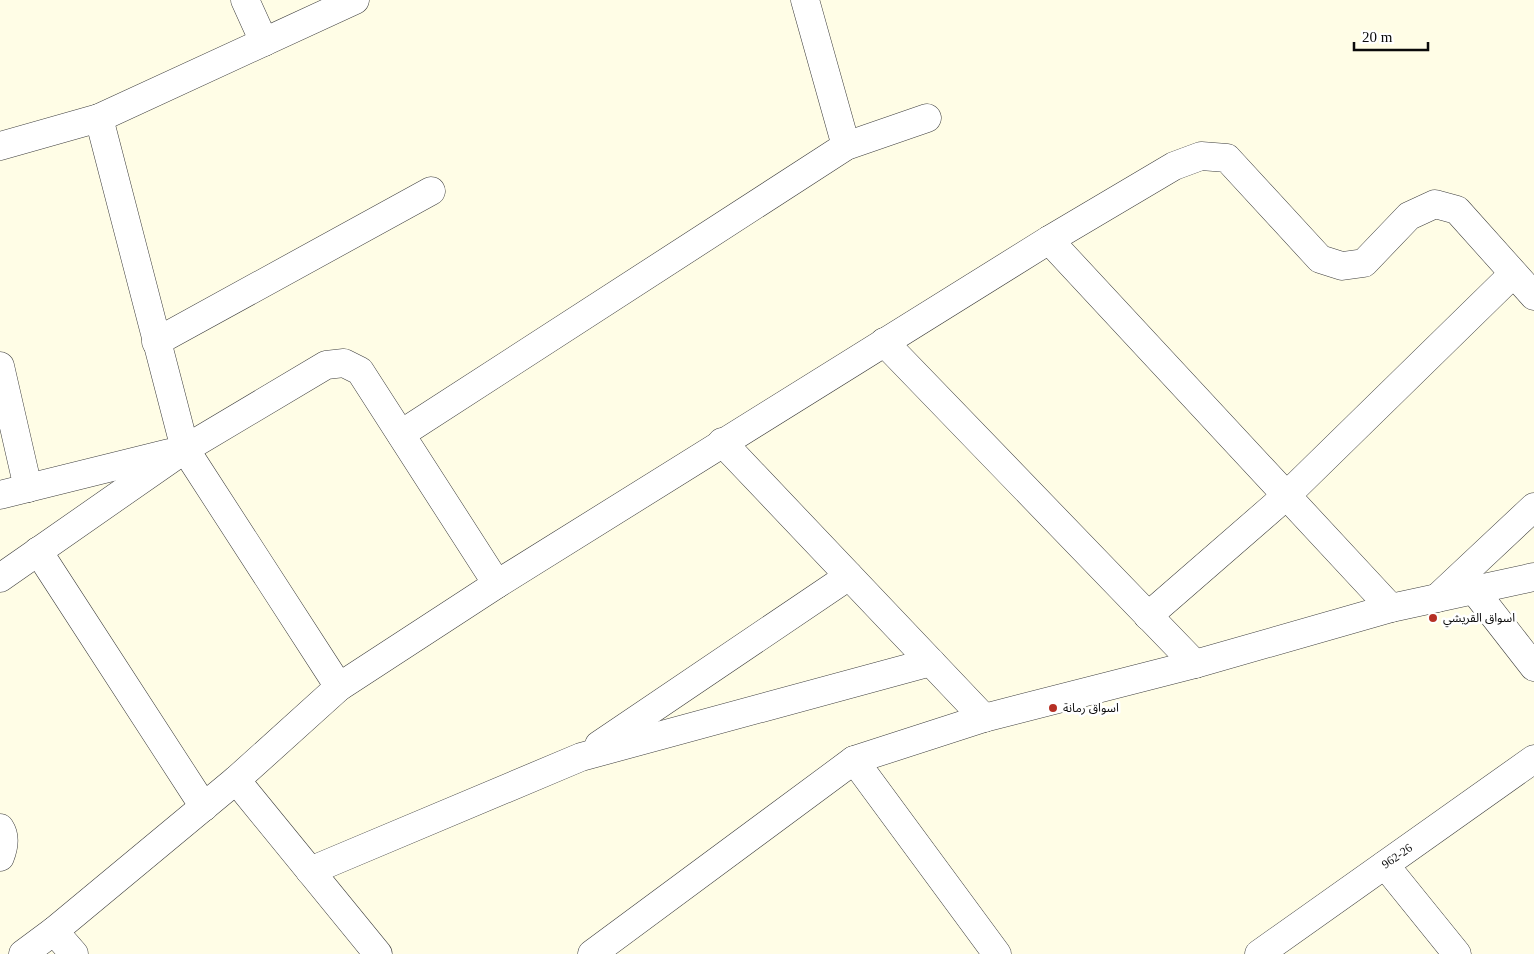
<svg xmlns="http://www.w3.org/2000/svg" width="1534" height="954" font-family="'Times New Roman','Noto Sans Arabic',serif">
	<style>
		.lines { fill: none; stroke-linecap: round; stroke-linejoin: round }
		.street-casing { stroke: #3d3d3d; stroke-width: 29 }
		.street { stroke: #fff; stroke-width: 28 }
		.poi-dot { fill: #b63025; stroke: #fff; stroke-width: 2 }
		.labels { text-anchor: middle; dominant-baseline: central; stroke-width: 5; stroke-linejoin: round; paint-order: stroke }
		.poi-label { font-size: 12px; fill: #0a0a0a; stroke: #fff; text-anchor: start }
		.street-label { font-size: 12px; fill: #0a0a0a; stroke: #fff }
	</style>
	<rect width="100%" height="100%" fill="#fffde6"/>
	<g class="lines">
		<g class="street-casing">
			<g id="street">
				<path d="M245,0L264,42"/>
				<path d="M805,0L846,146"/>
				<path d="M99,118L185,449L339,687"/>
				<path d="M0,146L99,118L355,0"/>
				<path d="M1049,240L1391,608"/>
				<path d="M156,342L431,191"/>
				<path d="M884,342L1195,664"/>
				<path d="M0,366L28,488"/>
				<path d="M401,434L846,146L927,118"/>
				<path d="M722,442L984,718"/>
				<path d="M0,495L169,453"/>
				<path d="M38,551L204,807"/>
				<path d="M0,578L185,449L326,365L344,363L360,371L497,584"/>
				<path d="M1474,590L1534,667"/>
				<path d="M1437,598L1534,507"/>
				<path d="M1148,616L1286,496L1513,274"/>
				<path d="M599,745L849,576"/>
				<path d="M854,760L997,954"/>
				<path d="M236,780L378,954"/>
				<path d="M0,828C6,837 4,847 0,857"/>
				<path d="M1385,865L1457,954"/>
				<path d="M310,871L581,757L931,662"/>
				<path d="M54,931L74,954"/>
				<path d="M23,954L54,931L236,780L339,687L497,584L1049,240L1174,166L1201,156L1227,158L1320,259L1342,266L1364,263L1409,216L1435,204L1457,210L1534,296"/>
				<path d="M592,954L854,760L984,718L1195,664L1391,608L1534,577"/>
				<path d="M1259,954L1534,759"/>
			</g>
		</g>
		<use href="#street" class="street"/>
	</g>
	<g class="poi-dot">
		<circle cx="1433" cy="618" r="5"/>
		<circle cx="1053" cy="708" r="5"/>
	</g>
	<g class="labels">
		<g class="poi-label">
			<text x="1443" y="618">اسواق القريشي</text>
			<text x="1063" y="708">اسواق رمانة</text>
		</g>
		<g class="street-label">
			<text transform="translate(1397 856) rotate(-35)">962-26</text>
		</g>
	</g>
	<path d="M1354 42v8h74v-8" fill="none" stroke="#0a0a0a" stroke-width="2.5"/>
	<text x="1362" y="42" font-size="15" fill="#0a0a0a" stroke="#ffffff" stroke-width="4" paint-order="stroke">20 m</text>
</svg>
